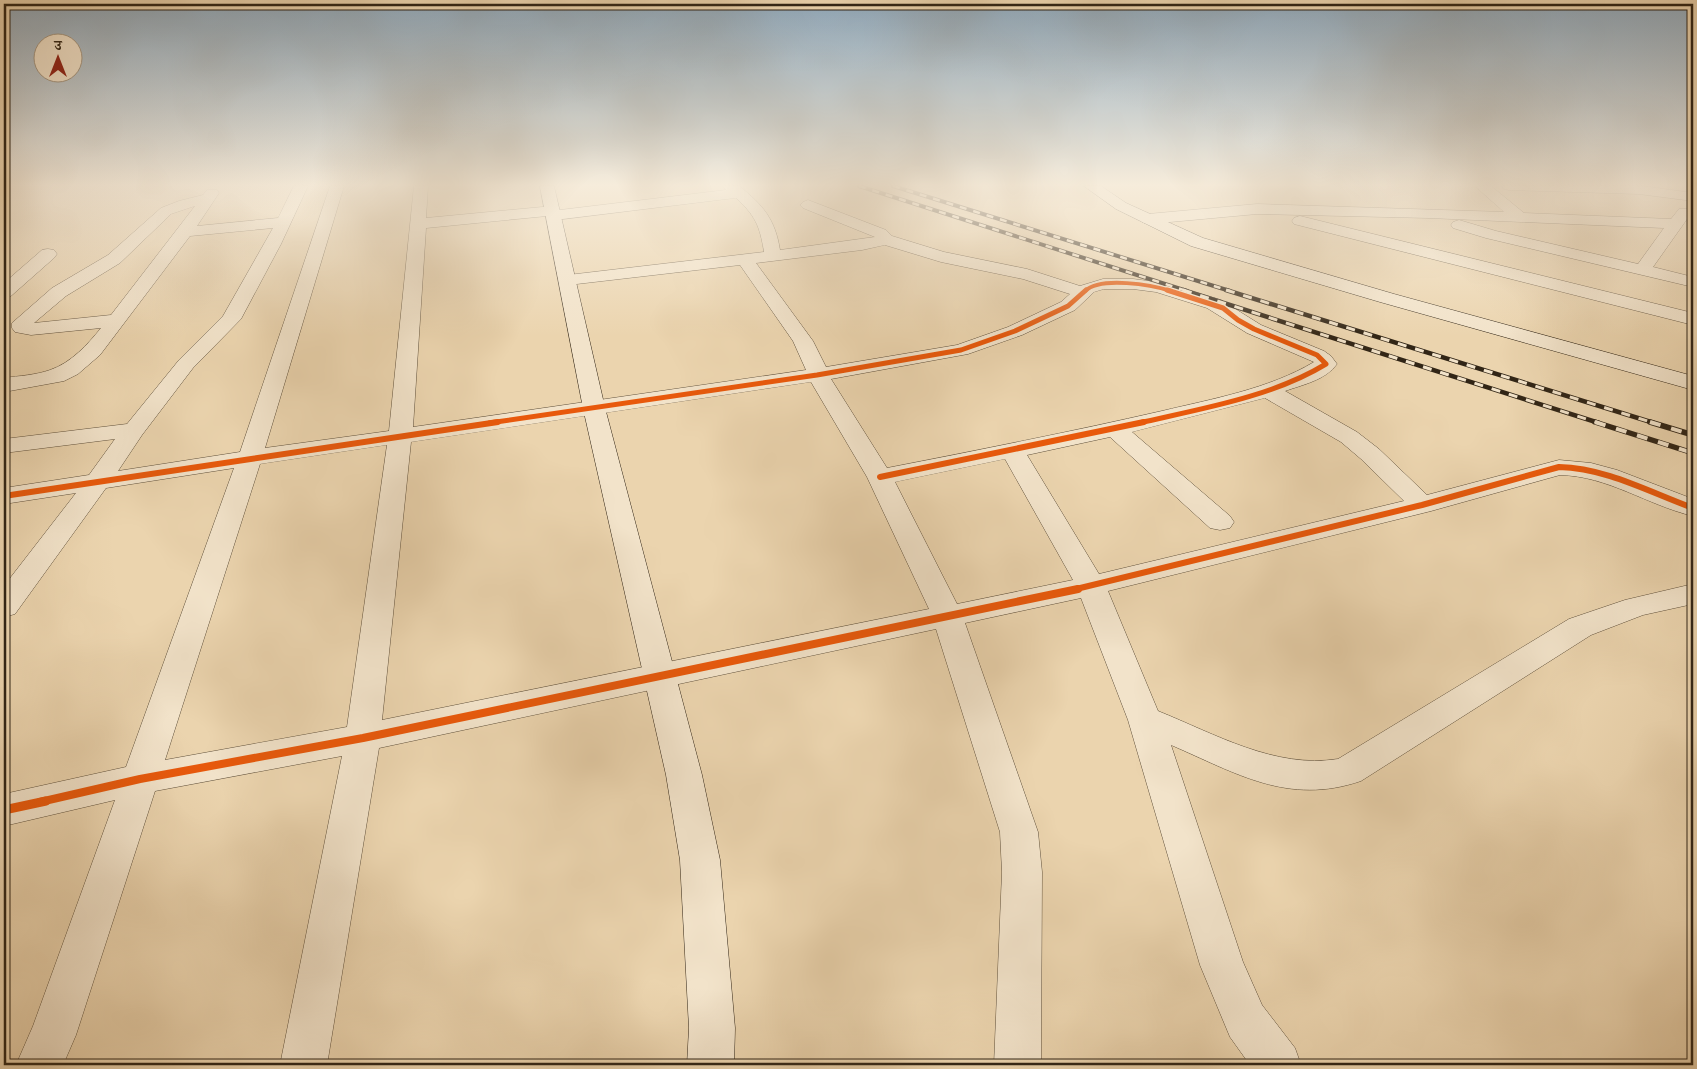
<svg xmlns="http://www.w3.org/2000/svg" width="1697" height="1069" font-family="'Sorts Mill Goudy','Noto Serif Devanagari',serif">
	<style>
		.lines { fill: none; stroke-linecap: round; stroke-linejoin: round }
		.street-casing { stroke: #60513c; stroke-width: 1 }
		.secondary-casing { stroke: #312516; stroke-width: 1 }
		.street { fill: #f2e3ca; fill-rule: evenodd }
		.secondary { fill: #f2e3ca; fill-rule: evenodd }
		.rail-far2-casing { stroke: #312516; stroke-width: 4 }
		.rail-far1-casing { stroke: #312516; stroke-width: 4.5 }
		.rail-casing { stroke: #312516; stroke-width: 5.5 }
		.rail-far2 { stroke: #f2e3ca; stroke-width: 2.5; stroke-dasharray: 7; stroke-linecap: butt }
		.rail-far1 { stroke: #f2e3ca; stroke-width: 3; stroke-dasharray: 9; stroke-linecap: butt }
		.rail { stroke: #f2e3ca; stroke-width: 4; stroke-dasharray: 11; stroke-linecap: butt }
		.cycleway-far4-casing { stroke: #f2e3ca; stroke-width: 5.5 }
		.cycleway-far3-casing { stroke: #f2e3ca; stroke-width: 8 }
		.cycleway-far2-casing { stroke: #f2e3ca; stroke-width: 9 }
		.cycleway-far1-casing { stroke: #f2e3ca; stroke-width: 11 }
		.cycleway-casing { stroke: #f2e3ca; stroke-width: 12 }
		.cycleway-far4 { stroke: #e8590c; stroke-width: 4 }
		.cycleway-far3 { stroke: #e8590c; stroke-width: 5 }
		.cycleway-far2 { stroke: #e8590c; stroke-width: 6 }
		.cycleway-far1 { stroke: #e8590c; stroke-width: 8 }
		.cycleway { stroke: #e8590c; stroke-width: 9 }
	</style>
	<rect width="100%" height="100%" fill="#ebd4ae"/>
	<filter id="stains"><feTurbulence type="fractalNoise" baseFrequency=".004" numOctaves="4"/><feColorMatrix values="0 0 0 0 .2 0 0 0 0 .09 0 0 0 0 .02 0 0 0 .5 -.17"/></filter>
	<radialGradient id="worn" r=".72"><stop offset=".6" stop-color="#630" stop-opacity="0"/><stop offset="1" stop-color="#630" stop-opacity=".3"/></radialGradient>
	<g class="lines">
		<g class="street-casing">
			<g id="street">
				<path d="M294,186H308L281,244L241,319L193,368L142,435L118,471L240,452L330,186H344L265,448L389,431L414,186H428L426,218L553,206L560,210L726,190L723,186H739C763,205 775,219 780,250L875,237L803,208L800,205L803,202L808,200L886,230L892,236L944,252L1027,269L1080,286L1103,279H1133L1164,283L1221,300L1261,325L1324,351L1331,356L1337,364C1326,380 1302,385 1285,391L1357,432L1379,449L1427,495L1559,460L1591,463L1617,470L1693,499V516C1647,505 1608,476 1560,475L1431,511L1108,591L1158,711C1215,734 1275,769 1338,759L1569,619L1625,600L1693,584V604L1643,615L1591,635L1361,781C1288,806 1236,773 1171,745L1243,962L1262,1005L1295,1048L1301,1065H1250L1230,1037L1200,965L1128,720L1081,598L965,623L1038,832L1042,872L1041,1065H994L1002,872L1000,832L936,629L379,748L327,1065H280L342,756L155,791L76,1035L63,1065H16L33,1026L115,800L4,826V794L126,767L234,468L106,488L15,614L4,617V586L76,493L4,504V488L89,475L115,439L4,453V439L127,424L179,360L223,316L273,228L190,236L100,355L78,374L64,381L4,392V378C19,376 36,375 50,370C71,363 88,344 101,328L31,335L15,332L12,328V323L52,288L108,255L161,208L179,201L203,195L207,190H217L219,193L197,226L278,218ZM736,198C755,215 760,226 764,252L568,275L562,276L559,280L562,284L568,285L740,265L793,341L806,370L413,427L426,228L547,216L554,220ZM195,206L111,315L34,323L66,296L120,263L171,214ZM885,245L941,262L1023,279L1070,294L1061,302L1008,327L957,345L826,367L813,341L756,263L862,250ZM1104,289H1133L1156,292L1207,308L1247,333L1314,362C1269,389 1212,399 1162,411C1070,432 979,450 887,468L831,379L968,354L1022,335L1075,310L1094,292ZM811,382L867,477L929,609L382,720L411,442ZM1265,398L1341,442L1361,459L1404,501L1099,574L1027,455L1110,437L1210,528L1220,530L1230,528L1234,522L1230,516L1132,432ZM387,445L347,727L165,760L260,464ZM1005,459L1073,580L957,604L895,482Z"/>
				<path d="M1475,186H1491L1524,213L1671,219L1679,209H1689L1692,212L1653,267L1693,277V287L1486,238L1453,228L1451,225L1453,222L1459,220L1496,231L1638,264L1664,228L1429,218L1257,214L1148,224L1142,222L1140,219L1142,216L1148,214L1257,204L1504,212Z"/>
				<path d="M1502,186H1642L1693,193V201L1639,194L1509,190L1504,189Z"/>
				<path d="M1300,216L1693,313V325L1294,224L1292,221L1294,218Z"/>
				<path d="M48,249L54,250L57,254L54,258L11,296L4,297V283L42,250Z"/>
			</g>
		</g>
		<g class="secondary-casing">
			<g id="secondary">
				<path d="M540,186H554L605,408L702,775L720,860L735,1028L734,1065H687L689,1028L680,860L666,775L583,408Z"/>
				<path d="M1084,186H1101L1126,203L1203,238L1394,294L1693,376V390L1380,302L1191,246L1116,209Z"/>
			</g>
		</g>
		<use href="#street" class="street"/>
		<use href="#secondary" class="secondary"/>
		<g class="rail-far2-casing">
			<g id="rail-far2">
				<path d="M859,186L1187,291"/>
				<path d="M893,186L1230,291"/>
			</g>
		</g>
		<g class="rail-far1-casing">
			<g id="rail-far1">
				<path d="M1183,290L1599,423"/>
				<path d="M1226,290L1654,423"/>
			</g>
		</g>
		<g class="rail-casing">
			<g id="rail">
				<path d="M1595,422L1693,453"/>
				<path d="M1650,422L1693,435"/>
			</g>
		</g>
		<use href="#rail-far2" class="rail-far2"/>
		<use href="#rail-far1" class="rail-far1"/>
		<use href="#rail" class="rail"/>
		<g class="cycleway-far4-casing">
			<path id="cycleway-far4" d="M1085,291C1101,276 1152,285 1171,291"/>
		</g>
		<g class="cycleway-far3-casing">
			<g id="cycleway-far3">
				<path d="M489,423L817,375L961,350L1015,331L1068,306L1086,290"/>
				<path d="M1139,423C1200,409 1272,397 1326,364L1317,355L1254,329L1238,320L1223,308L1167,290"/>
			</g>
		</g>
		<g class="cycleway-far2-casing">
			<g id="cycleway-far2">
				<path d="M880,477L1144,422"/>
				<path d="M4,496L498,422"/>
				<path d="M1072,590L1422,505L1559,467C1606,468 1649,492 1693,508"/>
			</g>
		</g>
		<g class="cycleway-far1-casing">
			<path id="cycleway-far1" d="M40,802L140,779L363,738L1078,589"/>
		</g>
		<g class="cycleway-casing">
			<path id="cycleway" d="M4,810L46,801"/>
		</g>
		<use href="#cycleway-far4" class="cycleway-far4"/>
		<use href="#cycleway-far3" class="cycleway-far3"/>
		<use href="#cycleway-far2" class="cycleway-far2"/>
		<use href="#cycleway-far1" class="cycleway-far1"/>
		<use href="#cycleway" class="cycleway"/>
	</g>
	<linearGradient id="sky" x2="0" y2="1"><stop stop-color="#90a9bc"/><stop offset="0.55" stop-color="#f6ecdb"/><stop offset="1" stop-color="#f6ecdb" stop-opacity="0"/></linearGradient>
	<rect width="1697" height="336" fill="url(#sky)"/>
	<rect width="1697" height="1069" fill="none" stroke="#ebd4ae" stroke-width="20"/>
	<rect x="5" y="5" width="1687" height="1059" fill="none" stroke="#312516" stroke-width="2.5"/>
	<rect x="10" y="10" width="1677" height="1049" fill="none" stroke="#312516"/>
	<g transform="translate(58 58)"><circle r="24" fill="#f2e3ca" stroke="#a59782"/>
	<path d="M0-4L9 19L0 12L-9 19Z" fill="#8f2418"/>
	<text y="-8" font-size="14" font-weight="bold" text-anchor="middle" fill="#312516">उ</text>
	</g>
	<rect width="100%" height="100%" filter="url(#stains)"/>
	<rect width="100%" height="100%" fill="url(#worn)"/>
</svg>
